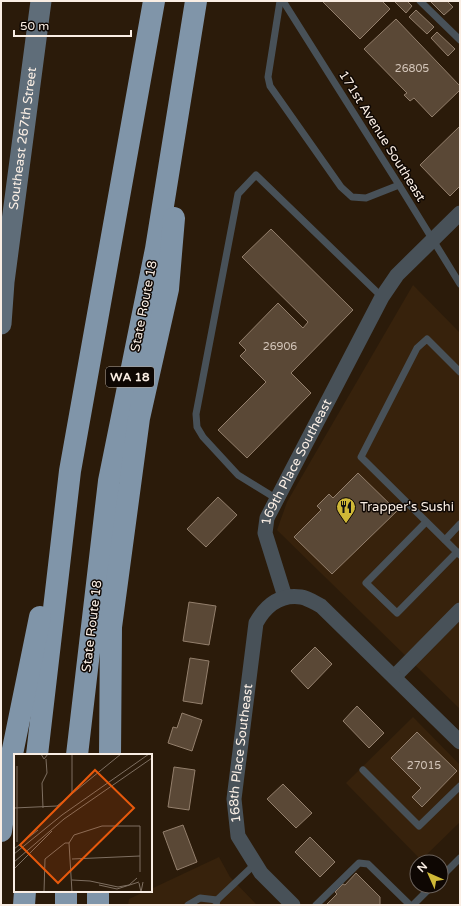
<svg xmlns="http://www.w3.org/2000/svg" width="461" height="906" font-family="'Varela Round',sans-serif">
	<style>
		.built { fill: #37220c }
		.building { fill: #5a4836; stroke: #937f6c }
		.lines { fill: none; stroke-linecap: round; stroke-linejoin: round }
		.lane { stroke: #485158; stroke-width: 7 }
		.street { stroke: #485158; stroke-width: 15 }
		.secondary { stroke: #5f6d79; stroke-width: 21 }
		.highway { stroke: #8095a9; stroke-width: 22 }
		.labels { text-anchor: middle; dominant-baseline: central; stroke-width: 3; stroke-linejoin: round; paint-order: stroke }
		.number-label { font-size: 11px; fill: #d2c4b8 }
		.shield { fill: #0e0703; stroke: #b3a9a0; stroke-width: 1 }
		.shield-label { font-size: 12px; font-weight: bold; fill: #faeee4 }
		.street-label { font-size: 13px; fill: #faeee4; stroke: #0e0703 }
		.poi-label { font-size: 13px; fill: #faeee4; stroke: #0e0703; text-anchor: start }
		.inset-road { fill: none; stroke: #7e6f61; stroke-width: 1 }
		.view { fill: #e8590c; fill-opacity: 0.15; stroke: #e8590c; stroke-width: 2 }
		.inset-edge { fill: none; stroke: #faeee4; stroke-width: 2 }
	</style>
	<rect width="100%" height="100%" fill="#2b1b0a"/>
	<g class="built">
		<path d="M413,285L460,333V709L277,530L287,502Z"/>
		<path d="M413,717L460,765V822L421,860L346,783Z"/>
		<path d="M219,857L230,877L257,905H128L129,899L146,891H151V889Z"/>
	</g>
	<g class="building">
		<path d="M322,1H382L390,9L360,39Z"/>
		<path d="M394,1H407L412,6L406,13Z"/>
		<path d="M430,1H447L453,7L444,15Z"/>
		<path d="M416,10L434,27L427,34L409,17Z"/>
		<path d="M396,19L460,86V90L432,117L414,98L410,101L404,95L407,93L364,49Z"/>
		<path d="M437,32L455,49L448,56L431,38Z"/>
		<path d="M460,126V186L450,196L420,165Z"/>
		<path d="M271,229L353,310L291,373L311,393L247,458L218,430L266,382L240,356L246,350L239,343L278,303L303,328L308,322L242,257Z"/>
		<path d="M358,473L397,511L332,574L294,537L321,510L317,506L329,494L333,498Z"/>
		<path d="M218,497L237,515L206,547L187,529Z"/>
		<path d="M189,602L216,606L209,645L183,641Z"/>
		<path d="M315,647L332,664L308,689L291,671Z"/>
		<path d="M190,658L209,661L202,704L183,701Z"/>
		<path d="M357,706L384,733L369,748L343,721Z"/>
		<path d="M182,713L202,720L192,751L168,743L173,727L177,728Z"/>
		<path d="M417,732L457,771L422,807L412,797L421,788L391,758Z"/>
		<path d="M174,767L195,770L189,810L168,807Z"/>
		<path d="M283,784L312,813L296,828L267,799Z"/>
		<path d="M183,825L197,862L177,870L163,832Z"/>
		<path d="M310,837L335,862L320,877L295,852Z"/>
		<path d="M356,873L380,897V905H326L337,894L335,892L343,884L345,885Z"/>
	</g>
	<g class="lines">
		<g class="lane">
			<path d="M280,1L268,77L270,86L341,187L352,197L366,198L399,185"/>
			<path d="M283,1L399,185L460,284"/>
			<path d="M420,1L460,40"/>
			<path d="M460,372L427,339L417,348L361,457L460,555"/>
			<path d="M277,499L238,475L203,437L197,427L196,414L238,194L256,175L382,297"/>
			<path d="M426,522L366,583L397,613L457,552"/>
			<path d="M445,540L460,524"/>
			<path d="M363,770L419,826L460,786"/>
			<path d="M441,877L460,858"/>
			<path d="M217,900L255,864"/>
			<path d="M188,905L200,898L217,900L216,905"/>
			<path d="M316,905L359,863L368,864L410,905"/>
			<path d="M413,905L432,886"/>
		</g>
		<g class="street">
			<path id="s1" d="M285,597L265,533L267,518L382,297L397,275L460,213"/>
			<path d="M394,677L460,610"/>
			<path id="s2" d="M293,905L261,873L238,836L234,799L256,623C266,605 280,594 301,597C308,598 315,603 321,606L460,742"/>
		</g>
		<path class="secondary" id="s3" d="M1,324L4,282L41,1"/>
		<g class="highway">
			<path d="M37,755L70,471L154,1"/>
			<path d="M77,755L109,481L156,249L196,1"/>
			<path d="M110,755L111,627L139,418L168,289L174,218"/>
			<path d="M1,831L11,759L40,617"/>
			<path d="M24,905L25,891"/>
			<path d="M66,905V891"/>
			<path d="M98,905V891"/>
		</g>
	</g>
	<defs>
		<g id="restaurant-pin" transform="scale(1)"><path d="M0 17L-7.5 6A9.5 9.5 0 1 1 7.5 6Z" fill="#cfb837" stroke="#0e0703"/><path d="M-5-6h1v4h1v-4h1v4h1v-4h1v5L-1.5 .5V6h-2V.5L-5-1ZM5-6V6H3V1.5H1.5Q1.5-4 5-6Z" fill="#111"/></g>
	</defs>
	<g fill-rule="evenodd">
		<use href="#restaurant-pin" x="346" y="507"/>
	</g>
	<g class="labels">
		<g class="number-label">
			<text x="412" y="68">26805</text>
			<text x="280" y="346">26906</text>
			<text x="424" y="765">27015</text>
		</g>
		<rect class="shield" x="106" y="367" width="48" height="20" rx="3"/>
		<g class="shield-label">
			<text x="130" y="377">WA 18</text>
		</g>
		<g class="street-label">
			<text transform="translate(382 136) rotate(58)">171st Avenue Southeast</text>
			<text stroke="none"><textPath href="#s3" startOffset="187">Southeast 267th Street</textPath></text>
			<text transform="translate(144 306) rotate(-79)">State Route 18</text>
			<text stroke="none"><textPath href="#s1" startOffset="145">169th Place Southeast</textPath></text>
			<text transform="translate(92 626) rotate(-83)">State Route 18</text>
			<text stroke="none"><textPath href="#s2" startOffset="172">168th Place Southeast</textPath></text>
		</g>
		<g class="poi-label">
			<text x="360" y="507">Trapper's Sushi</text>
		</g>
	</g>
	<g transform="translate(14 754)">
		<rect width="138" height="138" fill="#2b1b0a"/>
		<path class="inset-road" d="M27,0L30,5L34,0M58,0V40M0,54L43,52L107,0M29,54L28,29L33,19L32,5M3,88V12M55,89L60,81L88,72H126V118M55,89L58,138M0,95L24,76M0,100L48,61L135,0M58,105L126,102M0,108L50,65L138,4M0,115L38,77M58,126L76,127L104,133L115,131L123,124M125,129L127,138L129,128M85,131L103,135L125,128M11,138H30M30,138L31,105L51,89H55"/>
		<path class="view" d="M81,16L120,54L44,129L6,91Z"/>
		<rect width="138" height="138" class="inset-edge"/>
	</g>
	<rect width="461" height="906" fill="none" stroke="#faeee4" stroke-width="4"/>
	<g transform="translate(429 874) rotate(315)"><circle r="19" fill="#0e0703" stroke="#6c635d"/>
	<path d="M0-3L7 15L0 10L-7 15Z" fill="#cfb837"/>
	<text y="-6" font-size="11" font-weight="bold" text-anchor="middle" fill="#faeee4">N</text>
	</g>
	<path d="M14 30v6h117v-6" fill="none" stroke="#faeee4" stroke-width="2"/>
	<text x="20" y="30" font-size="12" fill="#faeee4" stroke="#0e0703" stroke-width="3" paint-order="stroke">50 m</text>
</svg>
